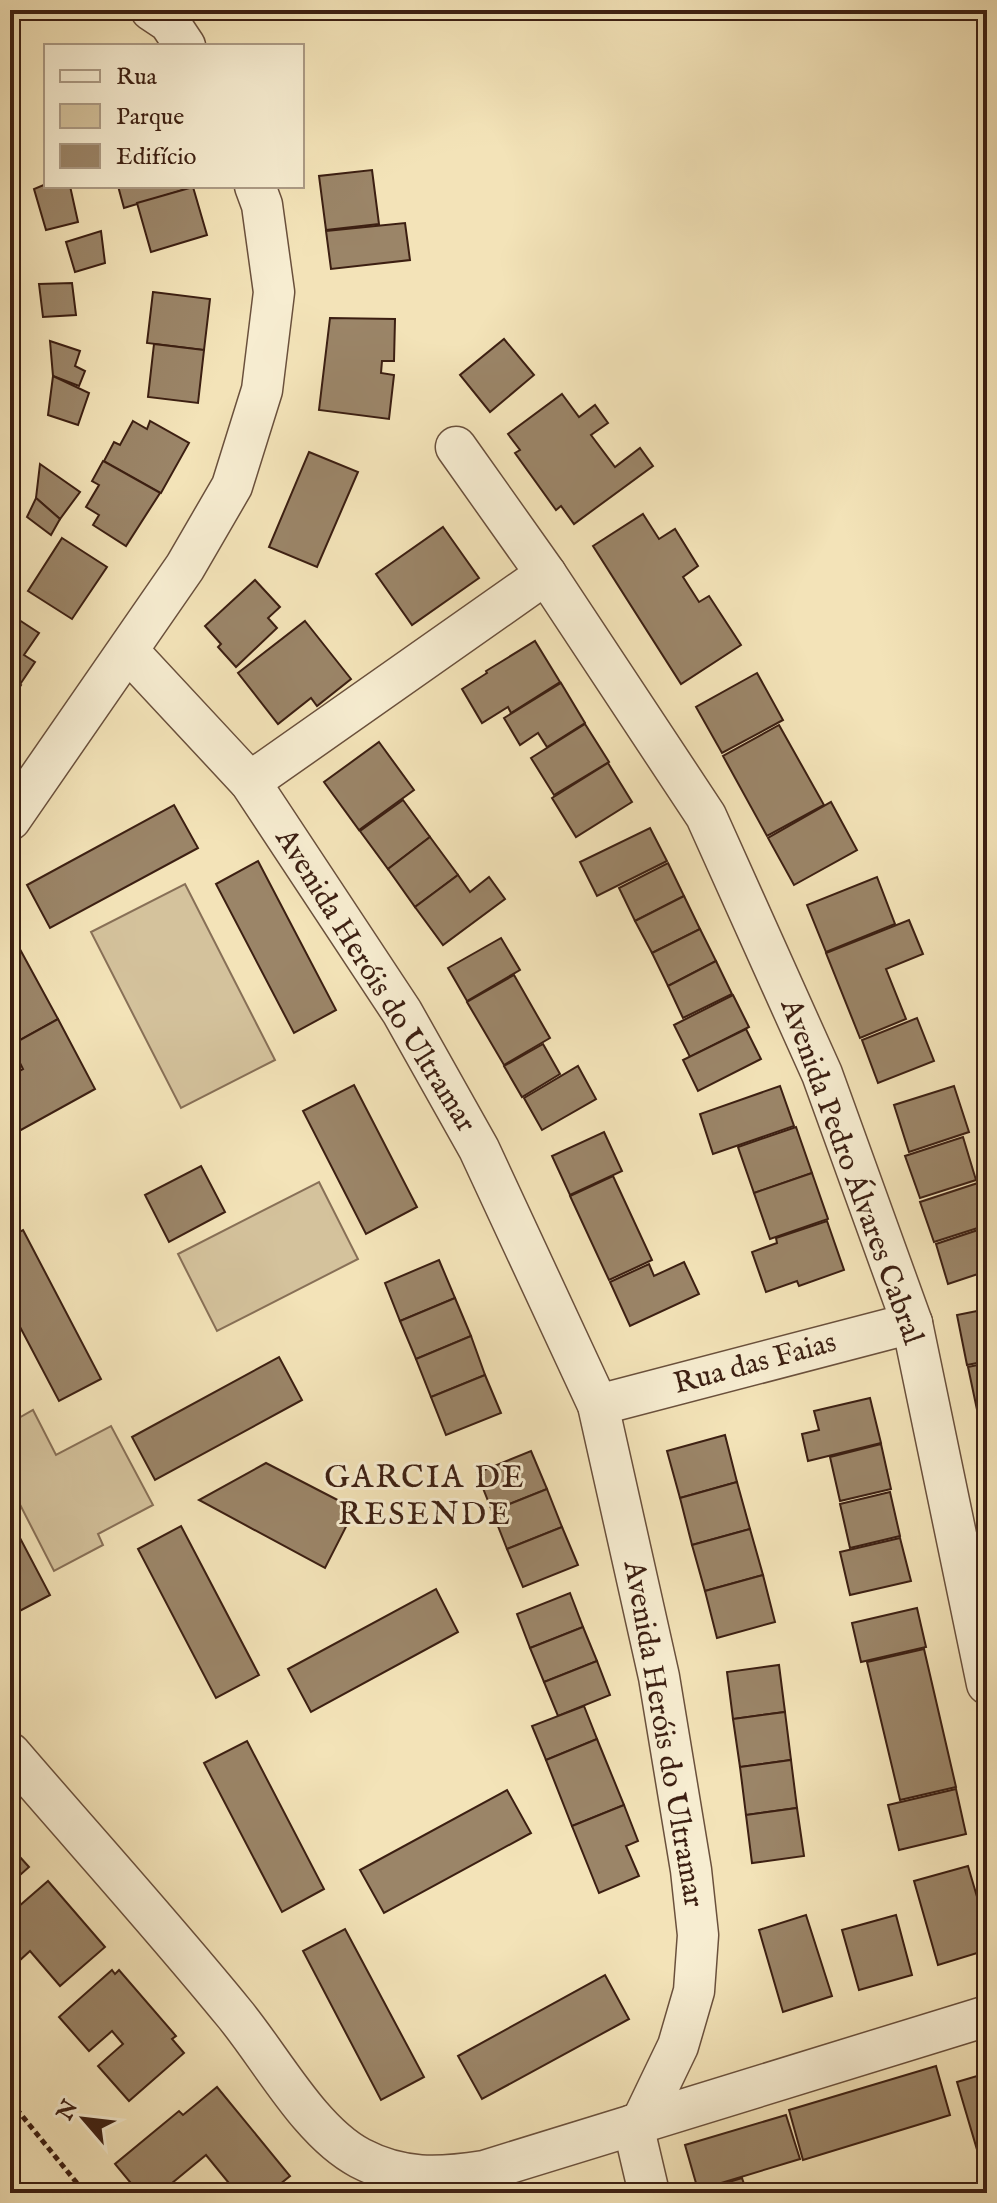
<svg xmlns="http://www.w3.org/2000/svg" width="997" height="2203" font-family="'IM FELL English',serif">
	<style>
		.green { fill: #d4c29c; stroke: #887057; stroke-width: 2 }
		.building { fill: #9b8568; stroke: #3c1f12; stroke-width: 2 }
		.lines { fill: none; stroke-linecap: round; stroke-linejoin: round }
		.street-casing { stroke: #6a503c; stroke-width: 43 }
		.path { stroke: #3c1f12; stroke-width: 5; stroke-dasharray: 6 4; stroke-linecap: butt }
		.street { stroke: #f7edd1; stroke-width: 40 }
		.labels { text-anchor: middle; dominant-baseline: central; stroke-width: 6; stroke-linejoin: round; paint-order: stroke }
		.street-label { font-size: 30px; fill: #3c1f12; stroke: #f7edd1 }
		.neighbourhood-label { font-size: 32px; letter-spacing: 2px; fill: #3c1f12; stroke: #f7edd1 }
	</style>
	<rect width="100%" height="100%" fill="#f3e3b8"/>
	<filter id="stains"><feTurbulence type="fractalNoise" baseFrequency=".0025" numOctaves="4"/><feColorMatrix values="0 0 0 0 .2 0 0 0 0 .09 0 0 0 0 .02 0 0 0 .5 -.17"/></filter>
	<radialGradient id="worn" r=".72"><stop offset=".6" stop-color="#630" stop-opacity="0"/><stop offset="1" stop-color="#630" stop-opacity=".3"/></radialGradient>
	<g class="green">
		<path d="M185,884L275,1060L181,1108L91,932Z"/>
		<path d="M319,1182L358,1259L217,1331L178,1254Z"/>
		<path d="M33,1410L56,1455L111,1426L153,1505L98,1534L103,1545L54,1571L10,1485V1465L15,1462L10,1451V1423Z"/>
	</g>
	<g class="building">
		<path d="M372,170L379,224L326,230L319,176Z"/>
		<path d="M46,184V186H70L78,222L46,230L34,189Z"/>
		<path d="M118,186H193V187L124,208Z"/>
		<path d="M193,187L207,235L151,252L137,203Z"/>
		<path d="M405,223L410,260L331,269L326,231Z"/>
		<path d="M101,231L105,263L75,272L66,242Z"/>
		<path d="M72,283L76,315L43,317L39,284Z"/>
		<path d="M153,292L210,299L204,350L147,343Z"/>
		<path d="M330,318L395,319L394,361H382L381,373L394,375L389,419L319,410Z"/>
		<path d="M504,339L534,375L490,412L460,375Z"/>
		<path d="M50,341L80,351L75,366L85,371L79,386L53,376Z"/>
		<path d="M154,344L204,350L198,403L148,397Z"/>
		<path d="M53,376L89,393L78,425L48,415Z"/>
		<path d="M562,394L579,417L595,405L608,423L591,435L615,467L640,448L653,466L574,524L561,506L556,510L515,453L520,450L508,434Z"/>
		<path d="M133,421L147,429L150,421L189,443L161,493L104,461L114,442L120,445Z"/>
		<path d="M309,452L358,472L317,567L269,547Z"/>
		<path d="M103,461L160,493L126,546L93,525L99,515L86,507L99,485L92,481Z"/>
		<path d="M40,464L80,492L60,519L36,498Z"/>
		<path d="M36,498L60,519L51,535L27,517Z"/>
		<path d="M643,514L659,539L675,529L698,566L683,577L699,602L709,596L741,645L681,684L593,546Z"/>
		<path d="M443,527L479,578L412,625L376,574Z"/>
		<path d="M62,538L107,567L72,619L28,591Z"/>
		<path d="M255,580L280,607L268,618L277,628L236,667L218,647L221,644L205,626Z"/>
		<path d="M10,614L39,633L24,655L35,662L21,683L10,676Z"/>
		<path d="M305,621L351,679L317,706L311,698L278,724L238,673Z"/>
		<path d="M535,641L560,682L511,713L508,707L482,723L462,689L487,673L486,671Z"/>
		<path d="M757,673L783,720L722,753L696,707Z"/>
		<path d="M10,678L21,685L10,702Z"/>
		<path d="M561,683L585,723L547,747L538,733L520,745L504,718Z"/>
		<path d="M585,724L609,762L554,795L531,758Z"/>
		<path d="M779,725L824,805L767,836L723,756Z"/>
		<path d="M379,742L414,790L359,830L324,782Z"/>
		<path d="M608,763L632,802L576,837L552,798Z"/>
		<path d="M403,800L430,837L388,869L360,831Z"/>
		<path d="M831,802L857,850L794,885L768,838Z"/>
		<path d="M174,805L198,848L50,928L27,885Z"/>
		<path d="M650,828L667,861L597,896L580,862Z"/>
		<path d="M430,837L458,875L415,907L388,869Z"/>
		<path d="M258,861L336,1010L294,1033L216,884Z"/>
		<path d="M668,863L684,896L635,921L619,888Z"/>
		<path d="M458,875L470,892L489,877L505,899L443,945L415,907Z"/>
		<path d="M877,877L895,924L826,952L807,905Z"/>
		<path d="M684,896L700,929L652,953L635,921Z"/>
		<path d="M909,920L923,954L886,969L906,1019L860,1038L826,953Z"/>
		<path d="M700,929L716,961L668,986L652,953Z"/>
		<path d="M10,931L58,1019L11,1045L10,1044Z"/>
		<path d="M501,938L520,970L467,1001L448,968Z"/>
		<path d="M716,961L732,994L683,1018L668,986Z"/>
		<path d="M514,975L550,1038L504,1065L467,1002Z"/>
		<path d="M733,995L749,1027L690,1057L674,1025Z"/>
		<path d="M917,1018L934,1061L878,1083L862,1040Z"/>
		<path d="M58,1019L95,1089L10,1136V1076L23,1069L11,1045Z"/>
		<path d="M746,1029L761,1059L698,1091L683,1060Z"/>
		<path d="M543,1044L560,1074L522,1097L504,1066Z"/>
		<path d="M578,1066L596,1099L542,1130L524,1098Z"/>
		<path d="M354,1085L417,1207L366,1234L303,1111Z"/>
		<path d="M780,1086L794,1126L713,1154L700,1114Z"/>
		<path d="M954,1086L969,1132L909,1152L894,1105Z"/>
		<path d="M796,1127L812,1173L754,1193L738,1147Z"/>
		<path d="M604,1132L622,1171L570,1195L552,1156Z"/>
		<path d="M963,1137L976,1180L920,1198L905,1156Z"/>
		<path d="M201,1166L225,1212L169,1242L145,1195Z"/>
		<path d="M812,1173L828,1219L770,1239L754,1193Z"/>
		<path d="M613,1176L652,1260L609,1280L570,1196Z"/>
		<path d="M987,1180V1225L934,1242L920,1202Z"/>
		<path d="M827,1221L844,1270L799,1286L797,1281L766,1292L752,1252L777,1243L776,1238Z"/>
		<path d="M987,1227V1271L948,1284L936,1244Z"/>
		<path d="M23,1230L101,1379L59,1401L10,1308V1237Z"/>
		<path d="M439,1260L455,1298L400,1321L385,1283Z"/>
		<path d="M684,1262L699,1294L630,1326L610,1282L649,1264L654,1276Z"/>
		<path d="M455,1298L471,1336L416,1359L400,1321Z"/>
		<path d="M987,1309V1361L967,1365L957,1315Z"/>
		<path d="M471,1336L485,1375L431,1397L416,1359Z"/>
		<path d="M279,1357L302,1400L155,1480L132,1437Z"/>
		<path d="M987,1363V1457L968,1367Z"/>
		<path d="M485,1375L501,1413L446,1435L431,1397Z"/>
		<path d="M870,1398L881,1443L808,1461L802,1434L819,1430L814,1411Z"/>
		<path d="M725,1435L737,1482L680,1498L667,1451Z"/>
		<path d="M881,1444L891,1489L840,1501L830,1457Z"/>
		<path d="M531,1451L547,1489L492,1511L477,1473Z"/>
		<path d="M266,1463L355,1509L325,1568L199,1500Z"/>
		<path d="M737,1482L750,1529L692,1545L680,1498Z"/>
		<path d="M547,1489L562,1527L507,1549L492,1511Z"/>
		<path d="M890,1492L900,1536L850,1548L840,1504Z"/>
		<path d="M10,1519L50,1595L10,1616Z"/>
		<path d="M181,1526L259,1675L216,1698L138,1549Z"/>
		<path d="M562,1527L578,1565L523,1587L507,1549Z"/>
		<path d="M750,1529L763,1575L705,1591L692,1545Z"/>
		<path d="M900,1538L911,1581L850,1595L840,1552Z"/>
		<path d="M763,1575L775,1622L717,1638L705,1591Z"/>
		<path d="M436,1589L458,1632L311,1712L288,1669Z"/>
		<path d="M570,1593L583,1627L530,1648L517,1614Z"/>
		<path d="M917,1608L926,1647L861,1662L852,1623Z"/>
		<path d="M583,1627L597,1661L544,1682L530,1648Z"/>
		<path d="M924,1649L956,1787L900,1800L867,1662Z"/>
		<path d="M597,1661L610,1695L558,1716L544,1682Z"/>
		<path d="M779,1665L785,1712L733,1719L727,1672Z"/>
		<path d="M584,1706L597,1739L546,1760L532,1726Z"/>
		<path d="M785,1712L791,1760L740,1767L733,1719Z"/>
		<path d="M597,1739L624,1805L572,1826L546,1760Z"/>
		<path d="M247,1741L324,1889L282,1912L204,1763Z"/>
		<path d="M791,1760L797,1808L746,1815L740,1767Z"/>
		<path d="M956,1789L966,1834L899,1850L888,1805Z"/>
		<path d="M507,1790L531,1833L384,1913L360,1870Z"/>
		<path d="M624,1805L638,1841L626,1846L639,1876L599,1893L572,1826Z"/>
		<path d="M797,1808L804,1856L752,1863L746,1815Z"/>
		<path d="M10,1846L29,1867L10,1884Z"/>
		<path d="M968,1866L987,1931V1950L938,1965L914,1881Z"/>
		<path d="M48,1881L105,1947L60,1986L30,1951L19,1961L10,1951V1914Z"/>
		<path d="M806,1915L832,1996L783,2012L759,1930Z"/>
		<path d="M896,1915L912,1975L859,1990L842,1930Z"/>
		<path d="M345,1929L424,2077L381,2100L303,1951Z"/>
		<path d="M112,1970L115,1974L119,1970L176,2036L172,2039L184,2053L129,2101L98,2066L123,2044L112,2031L89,2051L59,2017Z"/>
		<path d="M605,1975L629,2019L482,2099L458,2056Z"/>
		<path d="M936,2066L950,2115L803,2160L789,2110Z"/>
		<path d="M987,2073V2151L978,2153L957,2082Z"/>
		<path d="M217,2087L290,2176L269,2193H237L206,2155L160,2193H139L115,2164L179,2111L183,2115Z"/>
		<path d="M786,2115L800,2159L698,2190L685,2145Z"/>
		<path d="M742,2178L747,2193H693Z"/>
	</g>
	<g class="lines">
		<g class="street-casing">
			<g id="street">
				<path d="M151,10L169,22L185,46"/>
				<path d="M456,447L546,574"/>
				<path d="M128,651L250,782L402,1012L479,1149L598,1405L659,1677L691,1870L698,1935L694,1991L678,2046L642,2121"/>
				<path d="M250,782L546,574L706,816L822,1074L912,1323L987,1684"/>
				<path d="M10,820L185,567L232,486L262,390L274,292L262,205L255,186"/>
				<path d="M598,1405L912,1323"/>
				<path d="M10,1753C84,1839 161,1924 233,2012C270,2056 309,2131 360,2158C402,2180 439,2178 484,2171L987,2016"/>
				<path d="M633,2125L649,2193"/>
			</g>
		</g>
		<path class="path" d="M10,2101L85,2193"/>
		<use href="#street" class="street"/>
	</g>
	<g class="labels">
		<g class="street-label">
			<text transform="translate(375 981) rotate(58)">Avenida Heróis do Ultramar</text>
			<text transform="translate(851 1172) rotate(70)">Avenida Pedro Álvares Cabral</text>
			<text transform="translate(755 1364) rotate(-15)">Rua das Faias</text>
			<text transform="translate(663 1734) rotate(80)">Avenida Heróis do Ultramar</text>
		</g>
		<g class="neighbourhood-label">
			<text x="425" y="1478">GARCIA DE<tspan x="425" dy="37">RESENDE</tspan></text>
		</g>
	</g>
	<rect width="997" height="2203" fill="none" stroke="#f3e3b8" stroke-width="40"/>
	<rect x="12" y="12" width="973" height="2179" fill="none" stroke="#3c1f12" stroke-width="4"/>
	<rect x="20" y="20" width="957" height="2163" fill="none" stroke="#3c1f12" stroke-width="2"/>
	<rect x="44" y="44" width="260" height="144" fill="#f7edd1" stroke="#ac9b85" stroke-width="2"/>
	<rect x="60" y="70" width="40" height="12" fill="#f7edd1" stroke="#ac9b85" stroke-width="2"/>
	<text x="116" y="84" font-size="24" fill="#3c1f12">Rua</text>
	<rect x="60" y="104" width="40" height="24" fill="#d4c29c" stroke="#ac9b85" stroke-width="2"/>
	<text x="116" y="124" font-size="24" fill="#3c1f12">Parque</text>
	<rect x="60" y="144" width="40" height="24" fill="#9b8568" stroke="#ac9b85" stroke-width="2"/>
	<text x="116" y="164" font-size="24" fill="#3c1f12">Edifício</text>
	<g transform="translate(84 2119) rotate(298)" stroke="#f7edd1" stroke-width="6" paint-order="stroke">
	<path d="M0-6L14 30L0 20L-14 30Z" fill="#3c1f12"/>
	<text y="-12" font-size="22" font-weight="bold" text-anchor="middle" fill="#3c1f12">N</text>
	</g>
	<rect width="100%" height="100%" filter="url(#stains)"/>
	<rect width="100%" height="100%" fill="url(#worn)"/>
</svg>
